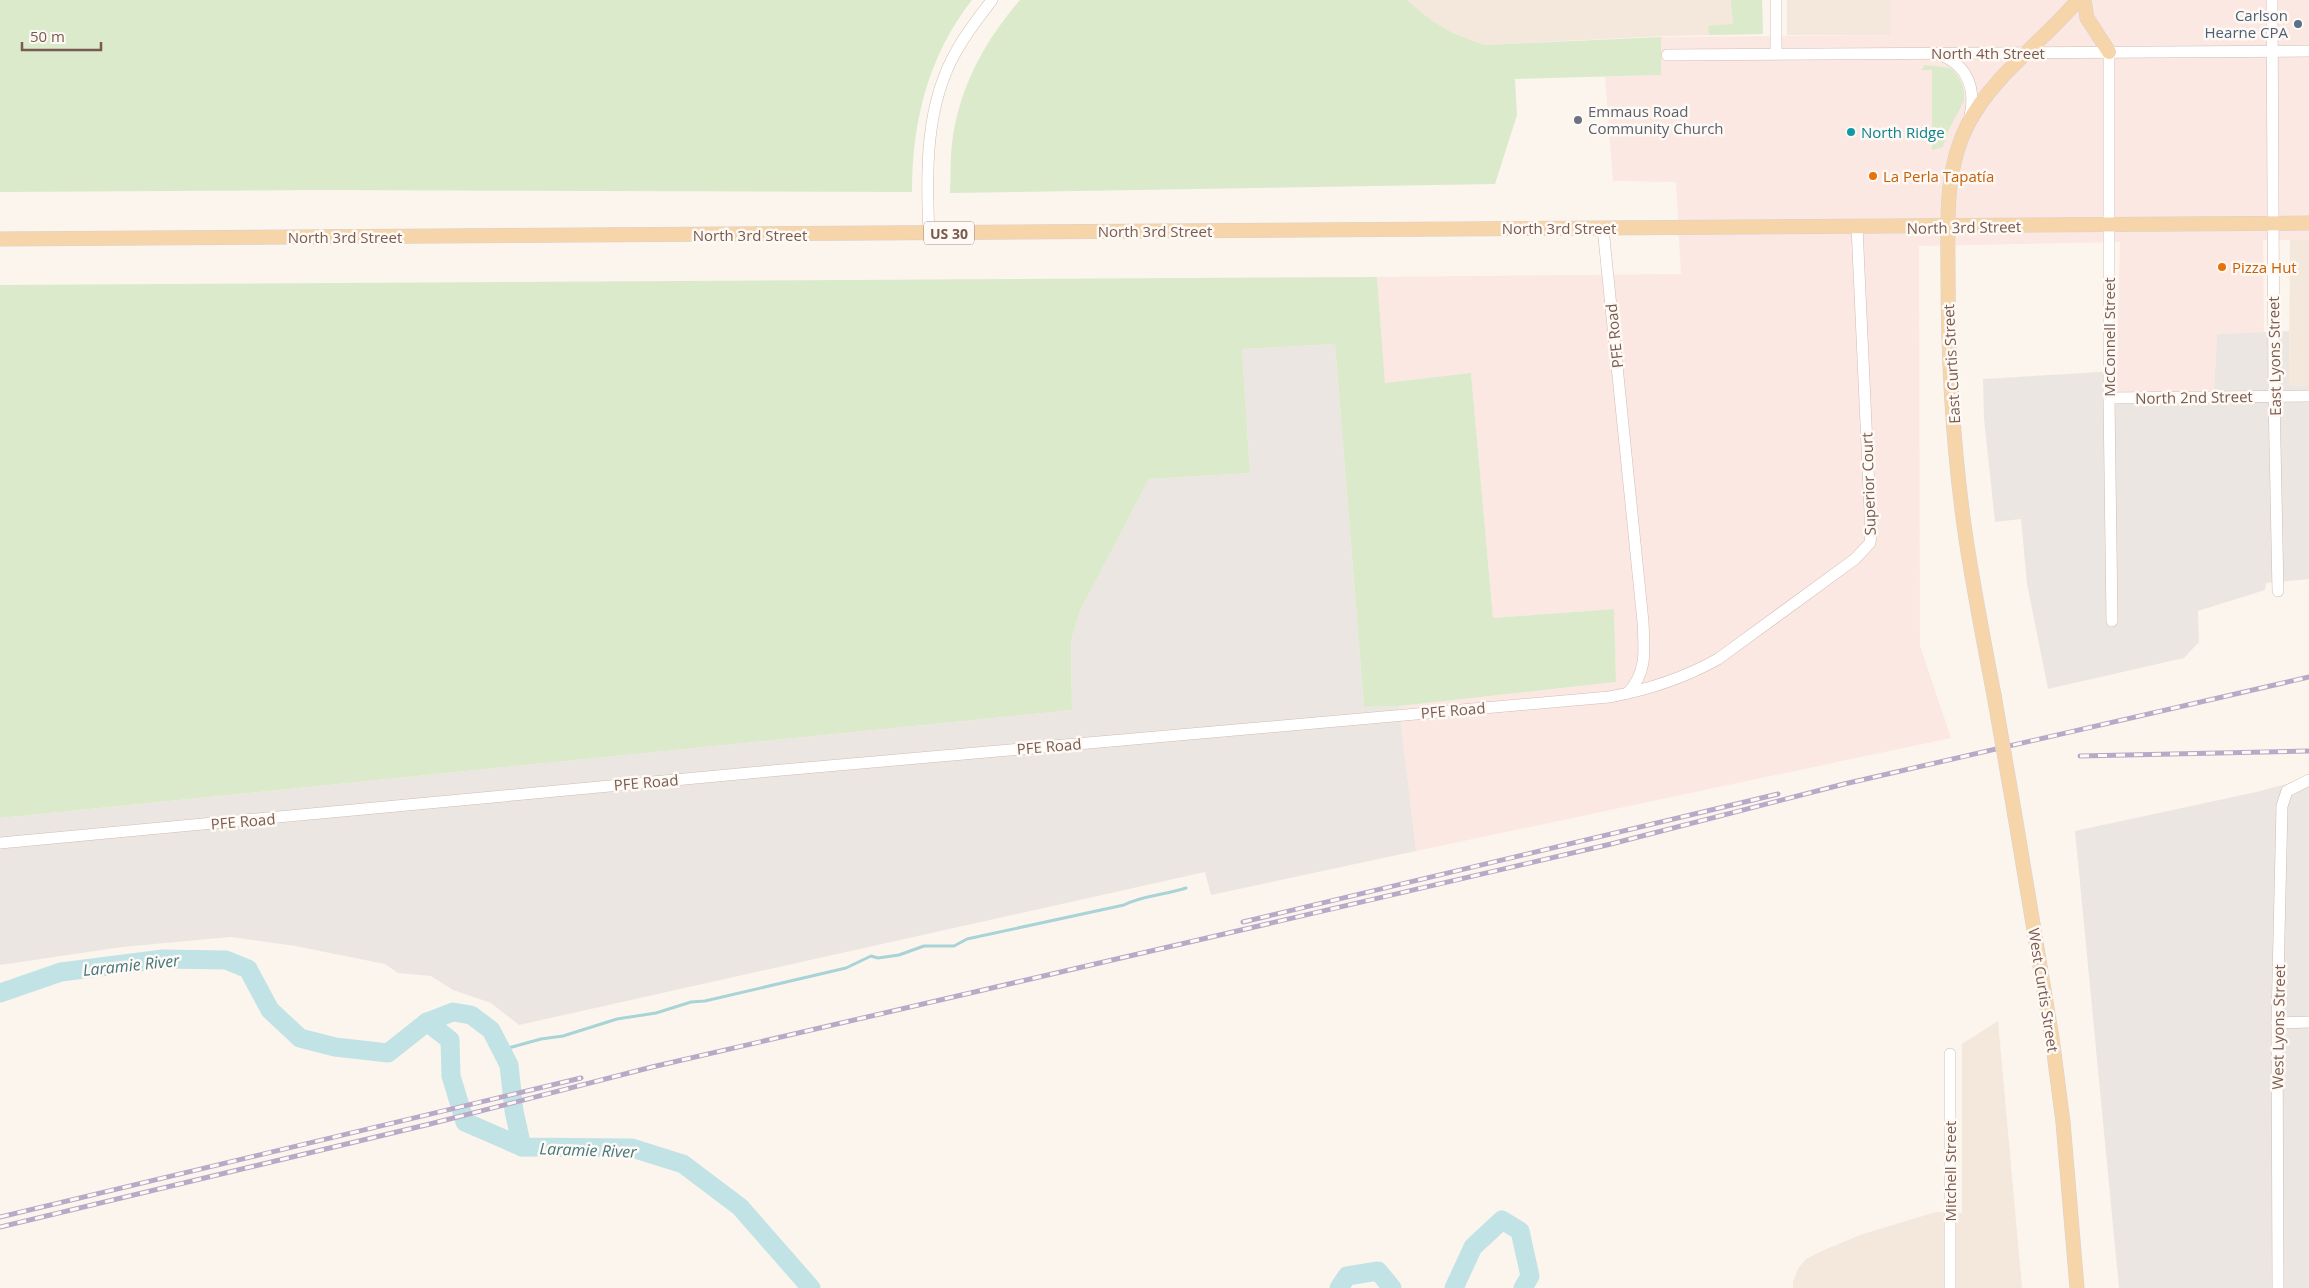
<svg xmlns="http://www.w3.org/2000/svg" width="2309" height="1288" font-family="'Open Sans',sans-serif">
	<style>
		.residential { fill: #f4e7db }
		.commercial { fill: #fbe8e2 }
		.industrial { fill: #ece6e2 }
		.green { fill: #daeacb }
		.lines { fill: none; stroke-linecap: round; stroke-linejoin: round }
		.stream { stroke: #a8d3d7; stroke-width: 3 }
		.river { stroke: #c1e3e6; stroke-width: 19 }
		.minor-casing { stroke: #cfbdb1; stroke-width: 12 }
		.major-casing { stroke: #d9d1ce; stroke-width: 15 }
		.minor { stroke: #fff; stroke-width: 11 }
		.major { stroke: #f6d5aa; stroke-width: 14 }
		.rail-casing { stroke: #b8aac7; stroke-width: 5 }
		.rail { stroke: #fef9f4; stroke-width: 3; stroke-dasharray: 9; stroke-linecap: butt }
		.major-bridge-casing { stroke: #d9d1ce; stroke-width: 15; stroke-linecap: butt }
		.major-bridge { stroke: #f6d5aa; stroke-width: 14 }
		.service-dot { fill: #5c6f8a; stroke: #fef9f4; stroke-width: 2 }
		.worship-dot { fill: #6b7280; stroke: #fef9f4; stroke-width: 2 }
		.culture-dot { fill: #0f9aa8; stroke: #fef9f4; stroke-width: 2 }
		.food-dot { fill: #e8710a; stroke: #fef9f4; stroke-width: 2 }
		.labels { text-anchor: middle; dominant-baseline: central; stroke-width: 5; stroke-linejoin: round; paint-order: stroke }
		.shield { fill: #fef9f4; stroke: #a08a80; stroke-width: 1 }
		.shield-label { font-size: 14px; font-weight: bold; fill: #785b4f }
		.service-label { font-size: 15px; fill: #4e5e75; stroke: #fef9f4; text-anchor: end }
		.street-label { font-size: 15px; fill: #785b4f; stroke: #fef9f4 }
		.worship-label { font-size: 15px; fill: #5b616d; stroke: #fef9f4; text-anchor: start }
		.culture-label { font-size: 15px; fill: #0d838f; stroke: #fef9f4; text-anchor: start }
		.food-label { font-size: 15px; fill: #c56008; stroke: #fef9f4; text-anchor: start }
		.water-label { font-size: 16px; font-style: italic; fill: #42767c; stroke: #fef9f4 }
	</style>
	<rect width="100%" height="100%" fill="#fcf5ed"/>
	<g class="residential">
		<path d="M1407,0H1762L1763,34L1665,36L1484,45L1453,33L1432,21Z"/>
		<rect x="1787" y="0" width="103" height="35"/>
		<path d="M2290,240H2309V386L2289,385Z"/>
		<path d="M1998,1021L2022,1288H1793V1282L1798,1269L1806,1259L1824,1250L1863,1234L1936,1212L1962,1213V1044Z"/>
	</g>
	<path class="commercial" d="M1890,0H2309V240H2263L2264,332L2217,334L2214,391L2116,395L2120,242L1919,246L1920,646L1951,738L1416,851L1399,706L1616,682L1614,609L1493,618L1471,373L1385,384L1377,277L1681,274L1676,182L1613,181L1605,77L1661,75V37L1890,35Z"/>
	<g class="industrial">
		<path d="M2289,331V385L2309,386V579L2266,583L2265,590L2198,611L2199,642L2184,658L2048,689L2027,584L2021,519L1995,522L1984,419L1983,379L2116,371V395L2214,391L2217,334Z"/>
		<path d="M1335,344L1364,707L1399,706L1416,851L1211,895L1205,872L519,1025L491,1003L453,990L431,976L398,973L385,964L295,946L231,937L122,947L0,965V818L1072,710L1071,641L1080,611L1149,479L1250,473L1242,349Z"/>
		<path d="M2309,778V1288H2119L2075,831L2256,792Z"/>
	</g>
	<g class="green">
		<path d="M0,0H972C928,56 912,122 912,192L320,190L0,192Z"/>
		<path d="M1020,0H1407L1432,21L1453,33L1484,45L1661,37V75L1515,79L1517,115L1495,184L950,193C951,177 950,160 952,143C959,88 984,42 1020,0Z"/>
		<path d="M1731,0H1762L1763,34L1709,35L1708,26L1733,24Z"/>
		<path d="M1925,65L1950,68C1961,77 1965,87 1964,101L1948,131L1943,147L1932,150V70H1921Z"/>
		<path d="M1377,277L1385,383L1471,373L1493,618L1614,609L1616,682L1399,706L1364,707L1335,344L1242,349L1250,473L1149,479L1080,611L1071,641L1072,710L0,818V285Z"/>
	</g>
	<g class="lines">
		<path class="stream" d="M501,1050L541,1039L563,1036L617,1019L656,1013L691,1002L705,1001L846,968L871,956L878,958L899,955L924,946H954L967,939L1124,905C1141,896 1165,895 1186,888"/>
		<g class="river">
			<path d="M0,993L61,972L163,959L226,960L248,969L270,1010L300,1038L335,1047L388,1053L427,1022L450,1040L451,1076L465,1122L522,1147L632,1148L683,1164L740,1207L811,1288"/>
			<path d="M427,1022L453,1012L471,1015L491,1030L509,1065L514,1111L522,1147"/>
			<path d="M1339,1288L1347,1276L1378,1271L1392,1288"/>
			<path d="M1454,1288L1473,1247L1502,1220L1520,1231L1530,1276L1523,1288"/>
		</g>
		<g class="minor-casing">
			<g id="minor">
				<path d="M1776,0V53"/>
				<path d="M2272,0L2274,396L2278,591"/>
				<path d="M2109,52V398L2112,621"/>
				<path d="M1667,55L2309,51"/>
				<path d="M1941,55C1968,66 1976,89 1970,116"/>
				<path d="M1603,228L1643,622C1644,649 1648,671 1628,693"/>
				<path d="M929,233C926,173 925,104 957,50C967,32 980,16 992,0"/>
				<path d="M2109,398L2309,396"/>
				<path d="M0,843L760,772L1609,697C1648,690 1684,678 1718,659L1855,559L1870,543L1871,533L1857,227"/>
				<path d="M2277,1023L2309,1022"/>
				<path d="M1950,1054V1288"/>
				<path d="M2278,1288L2277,1023L2282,806L2287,791L2309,780"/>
			</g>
		</g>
		<g class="major-casing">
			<g id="major">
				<path d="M2084,0L2087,18L2109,52"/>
				<path d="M0,239L2309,223"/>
				<path d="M1994,695C1984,643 1974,591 1966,539C1953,451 1948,361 1948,272C1948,221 1944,170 1968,124C1994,74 2043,42 2078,0"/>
				<path d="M2015,816L2052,1038L2063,1122L2077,1288"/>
			</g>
		</g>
		<use href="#minor" class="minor"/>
		<use href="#major" class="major"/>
		<g class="rail-casing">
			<g id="rail">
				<path d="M2080,756L2309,751"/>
				<path d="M1243,922L1778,794"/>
				<path d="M0,1217L581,1078"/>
				<path d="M0,1227L430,1124L652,1067L1611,844L1844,784L2309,677"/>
			</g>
		</g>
		<use href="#rail" class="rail"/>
		<g class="major-bridge-casing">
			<path id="major-bridge" d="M1994,695L2015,816"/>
		</g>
		<use href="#major-bridge" class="major-bridge"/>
	</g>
	<circle class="service-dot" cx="2298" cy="24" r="5"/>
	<circle class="worship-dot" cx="1578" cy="120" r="5"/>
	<circle class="culture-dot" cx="1851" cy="132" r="5"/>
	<g class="food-dot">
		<circle cx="1873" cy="176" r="5"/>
		<circle cx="2222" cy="267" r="5"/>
	</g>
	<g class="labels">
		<rect class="shield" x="924" y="221.5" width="50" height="23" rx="4"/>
		<g class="shield-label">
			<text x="949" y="233">US 30</text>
		</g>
		<g class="service-label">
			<text x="2288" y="15">Carlson<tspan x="2288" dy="17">Hearne CPA</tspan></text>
		</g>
		<g class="street-label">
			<text x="1988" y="53">North 4th Street</text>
			<text transform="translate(1964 227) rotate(-1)">North 3rd Street</text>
			<text x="1559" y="228">North 3rd Street</text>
			<text x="1155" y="231">North 3rd Street</text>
			<text x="750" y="235">North 3rd Street</text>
			<text x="345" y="237">North 3rd Street</text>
			<text transform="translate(1614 336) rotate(-96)">PFE Road</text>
			<text transform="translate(2109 337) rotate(-90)">McConnell Street</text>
			<text transform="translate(2274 356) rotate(-91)">East Lyons Street</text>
			<text transform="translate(1951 364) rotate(-93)">East Curtis Street</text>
			<text transform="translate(2194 397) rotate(-1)">North 2nd Street</text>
			<text transform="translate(1868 484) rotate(-92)">Superior Court</text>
			<text transform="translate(1453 710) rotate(-5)">PFE Road</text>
			<text transform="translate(1049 746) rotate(-5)">PFE Road</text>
			<text transform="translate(646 782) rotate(-5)">PFE Road</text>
			<text transform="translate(243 821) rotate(-5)">PFE Road</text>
			<text transform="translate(2044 990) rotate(81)">West Curtis Street</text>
			<text transform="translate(2278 1027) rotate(-89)">West Lyons Street</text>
			<text transform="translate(1950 1171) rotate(-90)">Mitchell Street</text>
		</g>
		<g class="worship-label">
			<text x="1588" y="111">Emmaus Road<tspan x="1588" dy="17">Community Church</tspan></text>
		</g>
		<g class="culture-label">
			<text x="1861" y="132">North Ridge</text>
		</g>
		<g class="food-label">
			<text x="1883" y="176">La Perla Tapatía</text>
			<text x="2232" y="267">Pizza Hut</text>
		</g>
		<g class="water-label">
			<text transform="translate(131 965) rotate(-6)">Laramie River</text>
			<text transform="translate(588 1150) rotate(2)">Laramie River</text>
		</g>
	</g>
	<path d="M22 42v8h79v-8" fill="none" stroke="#785b4f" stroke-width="2.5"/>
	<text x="30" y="42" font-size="15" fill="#785b4f" stroke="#fef9f4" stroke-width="4" paint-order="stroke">50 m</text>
</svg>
